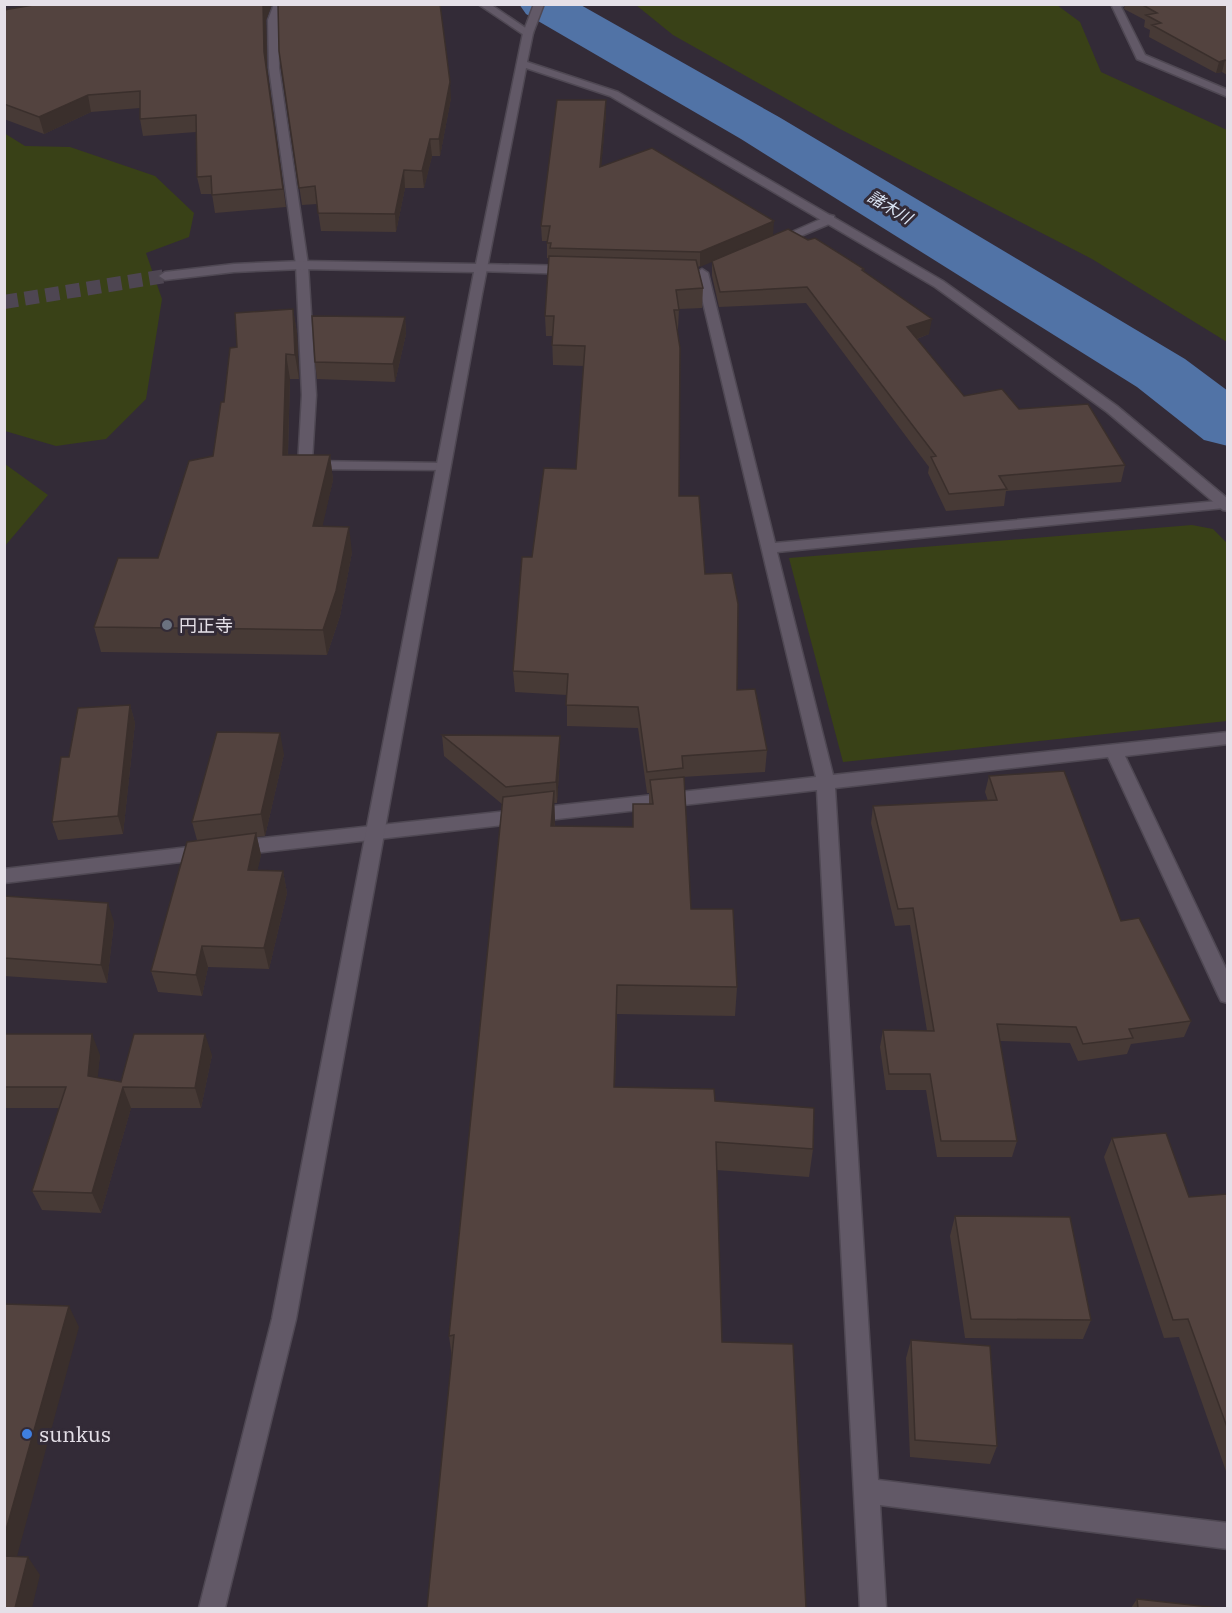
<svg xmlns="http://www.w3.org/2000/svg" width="1232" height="1613" viewBox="0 0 1232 1613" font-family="'IBM Plex Serif','Noto Sans JP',serif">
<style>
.green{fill:#394117}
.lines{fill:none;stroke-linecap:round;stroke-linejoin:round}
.river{fill:#5173a6;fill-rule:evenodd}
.secondary-tunnel{stroke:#4e4652;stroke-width:14;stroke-dasharray:14 7;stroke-linecap:butt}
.street-casing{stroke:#4f4853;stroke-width:3}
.secondary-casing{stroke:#4f4853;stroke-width:3}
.street{fill:#625967;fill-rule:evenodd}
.secondary{fill:#625967;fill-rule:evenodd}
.wall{fill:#473a36}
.shaded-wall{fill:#3a2f2c}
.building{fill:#53433f;stroke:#3a2f2c;stroke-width:1.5}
.worship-dot{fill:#6b7280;stroke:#332b37;stroke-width:2}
.shop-dot{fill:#3f7fe0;stroke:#332b37;stroke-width:2}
.labels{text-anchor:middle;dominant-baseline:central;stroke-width:6;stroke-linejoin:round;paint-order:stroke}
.far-water-label{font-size:16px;font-style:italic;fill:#dbe5f5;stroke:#332b37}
.poi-label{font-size:18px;fill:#e5e0e8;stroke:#332b37;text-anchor:start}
.near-poi-label{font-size:21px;fill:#e5e0e8;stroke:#332b37;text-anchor:start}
</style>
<rect width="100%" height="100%" fill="#332b37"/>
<path class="green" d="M636,5h421l23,17 21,50 126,58v212l-135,-83 -252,-130 -167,-94z
M4,133l21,13 45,1 85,29 39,37 -5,24 -43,16 16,46 -16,100 -40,40 -50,7 -51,-15z
M5,464l43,31 -43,51z
M1192,525l21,4 14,14v178l-384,41 -54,-204z"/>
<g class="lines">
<path class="river" d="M519,4h60l200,113 406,242 43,32v55l-24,-6 -67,-53 -396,-248 -215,-125z"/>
<path class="secondary-tunnel" d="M4,302l161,-26"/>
<defs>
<path id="street" d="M274,4h10l-6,16 1,48 29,197 8,130 -4,66 131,2 5,1 2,3 -2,3 -143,-1 -7,-4 4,-70 -6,-130 -27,-197 -1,-48z
M478,4h12l43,29 -9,2z
M1111,4h14l-4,3 24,48 83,35v7l-91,-38z
M830,215l4,1v6l-57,24 -4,1 -6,-4z
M481,264l91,2 6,4 -6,4 -95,-3 -2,-3 2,-3z
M702,269l6,4 67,270 453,-43v8h-4l-447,44 56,223 395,-43v12l-103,12 103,217v30l-7,-2 -3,-6 -110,-238 -273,31 43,692 350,43v26l-348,-44 6,103h-26l-43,-818 -581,65 -7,-2 -2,-5 2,-5 7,-2 580,-64 -120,-504z
M206,845l7,2 2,5 -2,5 -7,2 -202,24v-14z"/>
<path id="secondary" d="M534,4h10l-11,29 -6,29 91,30 325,189 174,125 111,93v12l-5,-1 -116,-98 -172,-125 -325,-191 -84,-28 -44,226 -186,1025 -71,289h-26l73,-289 202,-1047 -172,-3 -68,3 -69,8 -6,-4 6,-4 69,-8 68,-3 174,3 47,-231z"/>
</defs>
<use href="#street" class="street-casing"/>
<use href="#secondary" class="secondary-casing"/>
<use href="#street" class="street"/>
<use href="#secondary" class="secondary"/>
</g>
<path class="wall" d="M39,4h233l-6,16 1,48 19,139 -71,6 -3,-19h-11l-4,-17 -1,-45 -53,4 -3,-17v-11l-49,4 -47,22 -40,-15v-109z
M1125,4h102v71l-5,-3 -6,1 -67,-36 1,-7 -6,-3 1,-7 -21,-11z
M279,51l172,47 -11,58h-8l-8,32h-19l-9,44 -75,-1 -4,-27 -15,1z
M606,100v14l-5,52 172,69 35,5 56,29v3l65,62 -12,5 47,57 55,13 106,56 -4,17 -115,9 -2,15 -58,5 -18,-38 1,-6 -123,-164 -87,4 -7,-31v-15l-14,6 5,21 -1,20 -23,1 -1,20h-1l2,167 26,78 32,116 30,60 -2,22 -83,5 9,132 46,78 -2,29 -118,-2 -2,73 100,14 98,48 -4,28 -93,-7 -264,188 -3,-22 53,-532 -58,-48 -2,-21 118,1v21l-3,46h-3l1,23 78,1v-23h16v-11h-2l-9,-65 -71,-2v-31l-52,-3 -2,-21 19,-114 44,-88 8,-103 -31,-1 -1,-29h-6l-1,-20 4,-58h-2v-17h-5l-1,-15z
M293,309l4,24 2,46h-9l-2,76h42l3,25 -11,46 30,26 -12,64 -13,39 -226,-3 -7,-25 64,-69 55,-102 11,-54 13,-55z
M405,317l1,17 -11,48 -78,-3 -2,-17z
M130,705l5,18 -12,111 -65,6 -6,-18 17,-65z
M284,754l-19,82 -8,1 4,18 -4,16h26l4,22 -18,76 -61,-2 -6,29 -44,-4 -7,-21 46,-131 -5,-18z
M989,776l132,145 70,100 -7,16 -53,7 -4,10 -49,7 -8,-18 -70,-2 17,100 -5,16h-75l-11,-67h-40l-6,-43 3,-17 44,1 -17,-106 -15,1 -24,-103 2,-17 115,-5 -3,-9z
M4,896l110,26 -7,61 -103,-7z
M4,1034l96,21 -3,23 24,4 91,-27 -11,53h-70l-30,105 -59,-3 -10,-19 27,-83h-55z
M1112,1138l77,59 38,-3v280l-48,-137 -15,1 -60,-181z
M955,1216l136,104 -8,19 -118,-1 -15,-102z
M911,1340l86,106 -7,18 -80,-7 -4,-99z
M1137,1599l82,9h-88z"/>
<path class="shaded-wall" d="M263,4h9l-6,16 1,48 19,139 -22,-155z
M1225,60l-3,12 -6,1 3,-11z
M450,82l1,16 -11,58 -1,-17z
M88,95l3,17 -47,22 -5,-17z
M606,100v14l-6,67v-14z
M430,139l2,17 -8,32 -2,-17z
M404,170l1,18 -9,44 -1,-18z
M774,221l-1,15 -73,31v-15z
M293,309l4,24 2,46 -4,-24z
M405,317l1,17 -11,48 -2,-18z
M932,319l-3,15 -24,9 2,-16z
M286,354l4,25 -3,101 -4,-25z
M330,455l3,25 -16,71 -4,-25z
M349,527l3,25 -12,64 -13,39 -4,-25z
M130,705l5,18 -12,111 -5,-18z
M280,733l4,21 -19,82 -4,-22z
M560,736v21l-3,46 -1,-21z
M554,791l1,30 -3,34 -1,-29z
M256,833l5,22 -8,36 -5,-21z
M283,871l4,22 -18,76 -5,-21z
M108,903l6,19 -7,61 -6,-18z
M202,946l6,21 -6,29 -6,-21z
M617,985v29l-3,101v-28z
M92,1034l8,21 -4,41 -8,-20z
M205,1034l7,21 -11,53 -6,-20z
M123,1087l8,21 -30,105 -9,-20z
M69,1306l10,21 -67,248 -8,-11v-27z
M28,1557l12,18 -8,33h-17z"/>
<path class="building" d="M39,4h224l1,48 19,137 -71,6 -1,-19 -14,1 -1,-62 -56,4v-28l-52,4 -49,22 -35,-13v-94z
M278,4h162l10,78 -11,57h-9l-8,32 -18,-1 -9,44 -77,-1 -3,-27 -16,2 -20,-137z
M1141,4h86v57l-2,-1 -6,2 -67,-37 9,-2 -15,-8 11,-2z
M557,100h49l-6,67 52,-19 122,73 -74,31 -150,-4 1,-5h-4l3,-17h-9z
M788,229l20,11 7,-2 49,31 -2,1 70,49 -25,8 57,69 38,-7 17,20 69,-5 37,61 -126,11 8,13 -58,5 -18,-37 5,-1 -129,-169 -87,5 -8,-31z
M549,256l147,4 7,28 -27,2 3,20h-5l6,38 -1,148h20l6,78 27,-1 6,31 -1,86 18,-1 12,61 -85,6 1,12 -36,4 -9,-65 -72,-2 2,-31 -55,-3 9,-114h10l12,-89 32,1 9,-123 -33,-1 2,-29h-9z
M293,309l2,46 -9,-1 -3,101h47l-17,71 36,1 -13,64 -13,39 -229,-3 24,-69h40l31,-97 24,-5 8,-54h3l6,-54 7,-1 -2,-34z
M312,316l93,1 -12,47 -78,-2z
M130,705l-12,111 -66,6 9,-65h8l9,-49z
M217,732l63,1 -19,81 -69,8z
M442,735l118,1 -4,46 -50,5z
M1064,771l57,150 18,-3 52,103 -62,8 4,9 -50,6 -7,-17 -79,-3 20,117h-76l-11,-67h-41l-6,-44 51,1 -21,-123 -15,1 -25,-103 124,-6 -8,-24z
M684,777l7,132h42l4,78 -120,-2 -3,102 100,2 1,12 99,7 -1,41 -97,-7 6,200 71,2 13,264h-379l27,-273 -5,1 54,-539 51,-6 -3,35 82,1v-23h20l-3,-24z
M256,833l-8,37 35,1 -19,77 -62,-2 -6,29 -45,-4 36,-129z
M4,896l104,7 -7,62 -97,-7z
M4,1034h88l-4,42 33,6 13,-48h71l-10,54 -72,-1 -31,106 -60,-2 34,-104h-62z
M1166,1133l23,64 38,-3v233l-39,-108 -15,1 -61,-182z
M955,1216l115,1 21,103 -120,-1z
M4,1304l65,2 -65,231z
M911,1340l79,6 7,100 -82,-6z
M4,1556l24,1 -13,51h-11z
M1137,1599l82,9h-81z"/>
<circle class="worship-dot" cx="167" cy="625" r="6"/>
<circle class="shop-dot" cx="27" cy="1434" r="6"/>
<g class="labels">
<g class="far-water-label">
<text transform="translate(890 207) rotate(31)">諸木川</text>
</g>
<g class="poi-label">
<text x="179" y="625">円正寺</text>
</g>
<g class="near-poi-label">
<text x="39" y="1434">sunkus</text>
</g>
</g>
<rect width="1232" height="1613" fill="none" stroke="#e5e0e8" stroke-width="12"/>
</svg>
